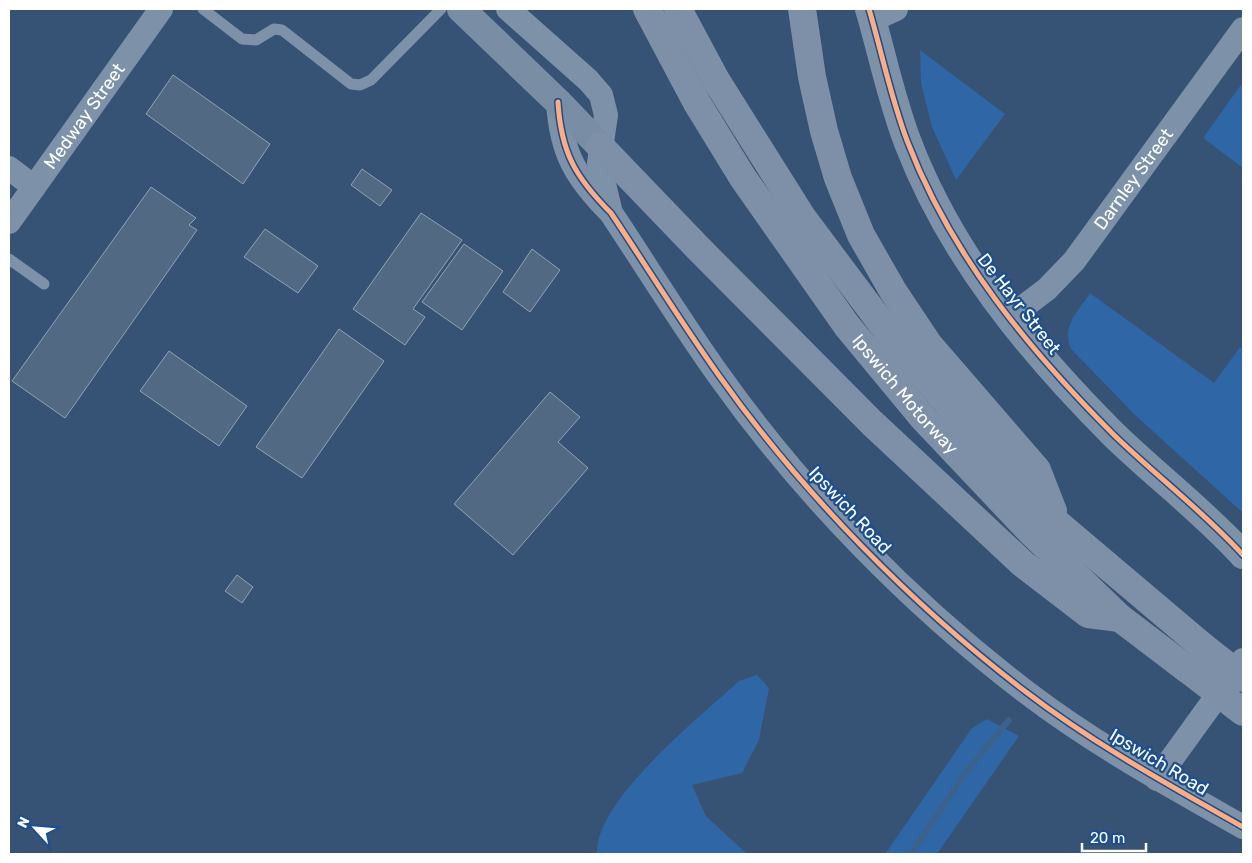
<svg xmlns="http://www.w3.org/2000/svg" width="1252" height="863" viewBox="0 0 1252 863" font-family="Rubik,sans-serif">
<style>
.green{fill:#2f66a5}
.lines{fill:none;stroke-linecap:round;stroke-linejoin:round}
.stream{stroke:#3b618d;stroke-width:6}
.building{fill:#526984;stroke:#92a2b6}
.service{stroke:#7d92a8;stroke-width:11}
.minor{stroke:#7d92a8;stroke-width:24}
.tertiary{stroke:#7d92a8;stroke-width:28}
.secondary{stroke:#798da4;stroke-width:28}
.trunk{stroke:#7e90a7;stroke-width:28}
.trunk-bridge{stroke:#7e90a7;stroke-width:28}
.cycleway-casing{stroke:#1b4f8f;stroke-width:8}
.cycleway{stroke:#ffac80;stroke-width:5}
.labels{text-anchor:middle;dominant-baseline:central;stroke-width:4.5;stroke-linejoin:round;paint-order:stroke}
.street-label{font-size:18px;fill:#fff;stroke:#1b4f8f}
</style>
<rect width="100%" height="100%" fill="#365274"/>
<path class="green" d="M920,50l85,64 -49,66 -24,-53 -11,-44z
M1243,82v86l-40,-30z
M1090,293l124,90 26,-36 3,2v164l-108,-98 -64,-66c-10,-22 7,-38 19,-56z
M757,675l12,13 -10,52 -17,33 -50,12 14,31 41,38h-150c-3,-53 104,-138 142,-173z
M987,719l32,17 -82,118h-52l87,-126z"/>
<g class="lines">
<path class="stream" d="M911,854l55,-82 43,-52"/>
</g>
<path class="building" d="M173,75l97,69 -27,40 -97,-70z
M362,169l30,21 -12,16 -29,-21z
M151,187l45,31 -7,7 8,5 -132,188 -53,-37z
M421,213l41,27 -49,69 12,8 -20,28 -52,-36z
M265,229l53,37 -20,27 -54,-36z
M464,244l39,27 -41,59 -40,-28z
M532,249l28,21 -30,42 -27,-20z
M339,329l45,32 -82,117 -46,-31z
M169,351l78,55 -28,40 -79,-55z
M550,392l30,25 -22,25 30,26 -75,87 -59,-51z
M237,575l16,12 -11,16 -17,-12z"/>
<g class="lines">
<path class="service" d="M203,9l39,30 14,1 18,-11 8,1 69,54 9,1 11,-5 70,-71
M9,259l35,25"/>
<g class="minor">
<path d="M508,9l80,71 13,15 5,20 -7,48 11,46"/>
<path d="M872,20l24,-11"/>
<path d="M558,102c3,50 17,75 53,111 36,54 71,111 109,164 84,118 192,228 306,315 68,52 143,93 217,135"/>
<path d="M9,168l25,19"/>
<path id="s1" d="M9,222l152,-213"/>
<path id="s2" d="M1009,318l38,-29 27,-28 169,-232"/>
<path d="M1157,779l86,-119"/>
</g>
<path class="tertiary" d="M869,9c13,44 22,90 39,134 43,112 121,207 205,291 42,41 90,77 130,121"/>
<path class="secondary" d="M461,9l97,93 42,44"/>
<g class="trunk">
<path id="s3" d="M647,9l50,94 46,75 104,148 77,93 106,112 90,87 67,51"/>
<path d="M678,9l38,71 86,137 92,123 75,89 89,95 143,121"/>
<path d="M802,9l10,68 12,54 14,47 23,57 32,56 36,54 108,125 16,41"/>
<path d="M600,146l98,102 174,175 151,141 65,50 32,4"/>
</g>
<path class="trunk-bridge" d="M1201,645l42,33
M1187,669l56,43"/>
<defs>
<path id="cycleway" d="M869,9c13,44 22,90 39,134 43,112 121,207 205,291 42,41 90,77 130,121
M558,102c3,50 17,75 53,111 36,54 71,111 109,164 84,118 192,228 306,315 68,52 143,93 217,135"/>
</defs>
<use href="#cycleway" class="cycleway-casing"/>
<use href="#cycleway" class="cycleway"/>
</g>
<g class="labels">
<g class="street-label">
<text stroke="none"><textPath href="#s1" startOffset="130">Medway Street</textPath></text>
<text stroke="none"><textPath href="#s2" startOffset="188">Darnley Street</textPath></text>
<text transform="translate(1019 304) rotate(52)">De Hayr Street</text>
<text stroke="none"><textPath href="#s3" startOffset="465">Ipswich Motorway</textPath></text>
<text transform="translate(850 510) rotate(47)">Ipswich Road</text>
<text transform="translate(1159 762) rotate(31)">Ipswich Road</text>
</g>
</g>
<rect width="1252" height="863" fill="none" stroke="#ffffff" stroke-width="20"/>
<g transform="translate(35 828) rotate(296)" stroke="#1b4f8f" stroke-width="4" paint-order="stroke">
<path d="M0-4L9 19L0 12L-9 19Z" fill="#ffffff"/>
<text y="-8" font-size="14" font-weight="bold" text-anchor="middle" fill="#ffffff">N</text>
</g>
<path d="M1082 843v8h64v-8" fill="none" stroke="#ffffff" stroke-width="2.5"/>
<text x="1090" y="843" font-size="15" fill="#ffffff" stroke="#1b4f8f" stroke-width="4" paint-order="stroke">20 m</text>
</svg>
